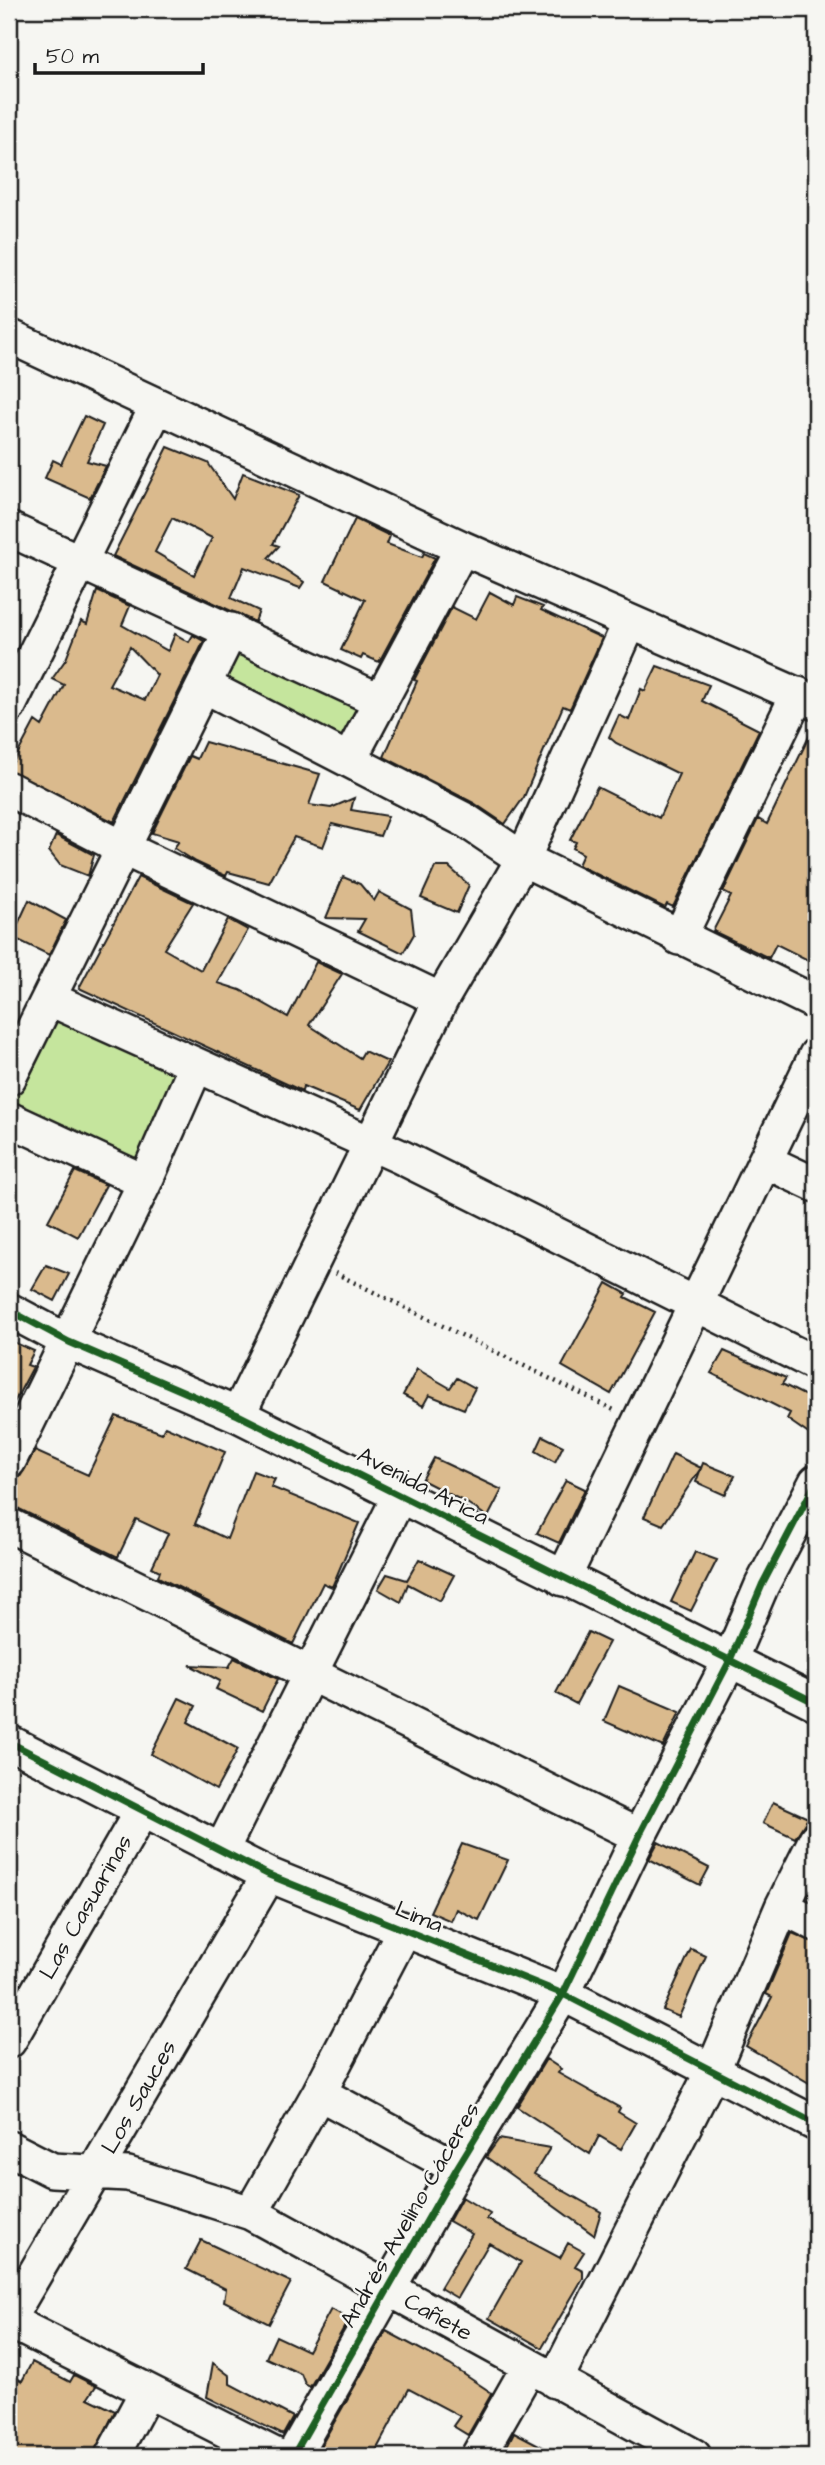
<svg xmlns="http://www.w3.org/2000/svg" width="825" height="2465" viewBox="0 0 825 2465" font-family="'Architects Daughter',sans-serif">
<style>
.green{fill:#c5e59d;stroke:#70805c;stroke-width:2}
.building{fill:#daba8d;stroke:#1c1c1c;stroke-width:2;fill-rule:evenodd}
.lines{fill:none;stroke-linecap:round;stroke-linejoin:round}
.minor-casing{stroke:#1c1c1c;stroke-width:38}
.path{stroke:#1c1c1c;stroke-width:4.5;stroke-dasharray:2 5;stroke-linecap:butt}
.minor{stroke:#f6f6f2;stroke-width:33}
.cycleway-casing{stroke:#f6f6f2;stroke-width:11}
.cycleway{stroke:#1b5e20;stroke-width:7}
.labels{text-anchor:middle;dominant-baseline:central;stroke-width:5;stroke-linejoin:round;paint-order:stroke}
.street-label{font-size:23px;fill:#1c1c1c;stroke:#f6f6f2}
</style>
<rect width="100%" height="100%" fill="#f6f6f2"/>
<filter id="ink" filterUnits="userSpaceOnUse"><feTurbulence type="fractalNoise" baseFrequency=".0143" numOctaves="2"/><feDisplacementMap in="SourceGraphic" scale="14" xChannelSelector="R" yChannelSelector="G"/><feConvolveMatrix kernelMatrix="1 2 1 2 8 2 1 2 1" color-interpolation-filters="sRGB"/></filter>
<g filter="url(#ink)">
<path class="green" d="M241,648l119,57 -29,54 -116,-57z
M56,1012l130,66 -48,92 -129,-62v-6z"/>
<path class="building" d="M84,416l19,9 -16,36 19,5 -16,32 -45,-20 8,-18 8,4z
M168,447l40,16 25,36 10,-26 56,22 -26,49 6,2 -11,12 36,24 -4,6 -56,-21 -13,31 28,13 -4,11 -142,-66zM172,518l40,20 -18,37 -39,-23z
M355,519l35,17 -3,8 35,13 2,-4 11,5 -56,104 -16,-7 -2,4 -20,-9 24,-50 -40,-19z
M97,591l33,15 -8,19 46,26 7,-17 14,8 4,-7 11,6 -90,181 -105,-52 26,-49 7,5 22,-41 -12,-6 14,-20 15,-38 6,3zM130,647l27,28 -12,25 -36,-15z
M490,592l24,13 3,-8 26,10 -2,3 61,28 -32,71 -7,-3 -39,91 -19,27 -31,-21 -90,-46 33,-76 -3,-1 38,-73 24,12z
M657,666l52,19 -7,16 57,29 -86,177 -6,-3 -2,4 -87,-43 5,-11 -10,-6 3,-6 -6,-2 27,-53 62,31 20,-44 -63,-31 -7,-6 10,-22 10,5 12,-31 4,2z
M816,722v242l-40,-20 -7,14 -56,-27 18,-35 -8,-4 35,-73 9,5z
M205,742l115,32 -11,31 22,3 23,-10 -3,12 37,6 -8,20 -48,-12 -9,23 -29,-10 -25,46 -41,-11 -2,4 -30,-14 -22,-14 5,-7 -27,-8 38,-77 7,3z
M56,835l38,20 -6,21 -28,-11 -11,-14z
M435,867h14l20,18 -12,28 -36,-15z
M138,877l55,26 -29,46 37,21 27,-51 20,11 -30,53 22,7 48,27 28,-55 26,12 -33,51 51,33 4,-7 24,11 -28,48 -57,-24 -1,5 -223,-103z
M343,877l17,7 14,17 5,-9 32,17 3,25 -11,19 -45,-22 7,-12 -39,-1z
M29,900l37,20 -17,35 -37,-18z
M75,1171l31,14 -28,52 -30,-16z
M46,1265l23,9 -14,27 -23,-12z
M607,1283l20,11 -2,3 30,15 -44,82 -49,-28z
M13,1342l21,9 -7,14 6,2 -24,45v-60z
M724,1351l62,27 -4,6 34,17v38l-29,-20 3,-6 -79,-40z
M417,1369l33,19 7,-10 18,10 -11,21 -35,-14 -6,11 -20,-11z
M116,1416l46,17 3,-7 60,26 -30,72 32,15 26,-68 22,8 -4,8 88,36 -27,64 -9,-4 -30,61 -135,-67 2,-6 -8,-4 16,-33 -32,-15 -18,38 -103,-50 2,-4 -8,-4v-19l11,-3 15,-26 53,24z
M543,1436l20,10 -8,16 -19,-11z
M673,1454l28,14 -38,57 -19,-8z
M434,1458l68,32 -14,27 -21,-14 -45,-23z
M703,1463l32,13 -10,19 -29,-13z
M566,1480l19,9 -26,54 -22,-10z
M695,1552l22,8 -26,51 -20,-9z
M419,1559l35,16 -14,26 -32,-17 -7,18 -23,-13 9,-15 20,6z
M588,1632l21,10 -33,62 -20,-11z
M234,1658l44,21 -16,32 -46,-22 4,-8 -30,-16 39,2z
M619,1686l61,26 -17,35 -59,-26z
M179,1698l17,8 -8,16 50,27 -22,41 -65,-36z
M773,1802l35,16 -13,20 -32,-15z
M658,1842l51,26 -9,17 -51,-26z
M462,1844l46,16 -29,60 -23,-11 -5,12 -21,-9z
M792,1933l24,10v144l-70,-41 26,-49 -6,-3z
M691,1949l15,7 -27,61 -16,-7z
M546,2059l15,10 -3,4 62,35 -2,4 18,11 -15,26 -22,-13 -9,18 -73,-47z
M499,2139l51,9 -16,26 67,38 -7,23 -108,-78z
M462,2197l28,17 -3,5 73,39 8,-15 16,9 -9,14 8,4v8l-41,70 -53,-30 32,-56 -32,-19 -32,55 -17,-10 32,-54 -23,-13z
M201,2240l90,42 -22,42 -45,-23 2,-12 -40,-20z
M331,2309l18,10 -39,68 -5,-3 -4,-10 -35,-16 10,-22 32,15z
M386,2331l64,34 42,28 -24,42 -15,-9 7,-10 -51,-27 -36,67h-58z
M32,2362l38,20 4,-7 22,11 -8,12 27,13 -22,45h-84v-69l6,-10 7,4z
M213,2363l17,13v8l63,33 -10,18 -76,-38z
M514,2432l46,24h-58z"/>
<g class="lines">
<defs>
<path id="minor" d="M9,336l453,212 354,155
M9,529l372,172
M205,686l260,134 58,39 293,144
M9,706l148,-300
M349,760l113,-212
M9,789l114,59 318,152
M679,938l119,-244
M50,999l351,158 415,207
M9,1078l222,-448
M9,1119l136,63
M767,1162l49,23
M9,1310l60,32 169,73 578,288
M238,1415l203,-415 82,-141 107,-237
M9,1461l136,-279 51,-116
M9,1525l630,311
M563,1579l253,-524
M9,1742l260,133 294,119 253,130
M221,1851l179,-356
M782,1907l34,17
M9,2041l133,-231
M319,2093l138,75
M9,2148l43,22 76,4 123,39 443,243
M251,2213l68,-120 84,-161
M9,2318l260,-443
M9,2321l268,135
M555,2381l157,-309 70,-165 34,-68
M112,2456l35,-65
M293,2456l164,-288 106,-174 76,-158 91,-176 32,-75 54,-103
M478,2456l50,-88"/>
</defs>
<use href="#minor" class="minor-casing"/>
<path class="path" d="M335,1273l281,138"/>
<use href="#minor" class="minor"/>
<defs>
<path id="cycleway" d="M9,1310l60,32 169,73 578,288
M9,1742l260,133 294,119 253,130
M293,2456l164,-288 106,-174 76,-158 91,-176 32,-75 54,-103"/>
</defs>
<use href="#cycleway" class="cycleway-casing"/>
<use href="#cycleway" class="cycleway"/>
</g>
</g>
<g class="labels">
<g class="street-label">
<text transform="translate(423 1486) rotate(27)">Avenida Arica</text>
<text transform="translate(86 1907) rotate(-60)">Las Casuarinas</text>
<text transform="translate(419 1917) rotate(22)">Lima</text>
<text transform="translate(139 2097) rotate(-60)">Los Sauces</text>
<text transform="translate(410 2215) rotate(-60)">Andrés Avelino Cáceres</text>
<text transform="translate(438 2317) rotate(29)">Cañete</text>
</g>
</g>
<rect width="825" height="2465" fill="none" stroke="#f6f6f2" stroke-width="35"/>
<rect x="18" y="18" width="790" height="2430" fill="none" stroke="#1c1c1c" stroke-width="2.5" filter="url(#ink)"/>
<path d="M35 63v10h168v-10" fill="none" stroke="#1c1c1c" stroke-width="3.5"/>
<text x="46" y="63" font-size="21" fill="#1c1c1c" stroke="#f6f6f2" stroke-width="5" paint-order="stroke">50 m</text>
</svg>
